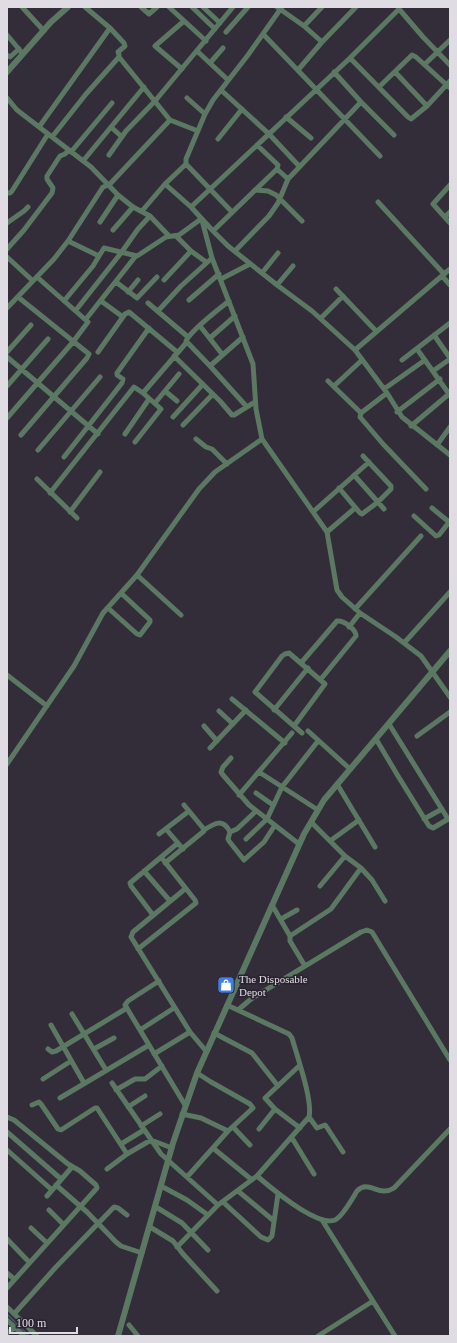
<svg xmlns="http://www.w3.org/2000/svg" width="457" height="1343" viewBox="0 0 457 1343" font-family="Georgia,serif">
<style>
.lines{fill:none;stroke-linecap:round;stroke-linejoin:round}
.stream{stroke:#485972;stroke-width:1.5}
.minor{stroke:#5b7862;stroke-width:5}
.tertiary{stroke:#5b7862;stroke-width:6}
.labels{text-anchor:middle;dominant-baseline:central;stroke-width:3;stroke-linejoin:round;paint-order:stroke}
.poi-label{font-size:11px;fill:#e0dce4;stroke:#29232f;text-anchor:start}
</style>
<rect width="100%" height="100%" fill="#332c39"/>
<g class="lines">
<path class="stream" d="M7,1314l22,22"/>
<path class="minor" d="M22,7l22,24
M85,7l25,21 14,15 1,3 -7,6 1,3v2
M141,7l8,7 8,-7
M169,7l37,34
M192,7l23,22
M203,7l17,16
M277,7l27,19 18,16 34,-35
M304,26l18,-19
M226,32l22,-25
M263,34l117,122
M7,35l16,19
M197,51l31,29
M7,55l3,2 9,-8
M350,58l58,59 3,2 16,-13 23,-25
M210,63l13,-15
M425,64l25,-24
M182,69l-27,-23 29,-25
M298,70l24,-28
M334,72l27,30 33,33
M395,72l32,34
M379,87l33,-32 4,2 34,31
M221,90l48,44 30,32
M7,98l10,12 74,57 27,28 15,12 17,9 19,20
M187,98l18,16
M286,117l25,21
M39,127l71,-99
M111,127l11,10
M52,137l34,-43 33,-37 51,63
M218,139l24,-30
M71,152l41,-49
M109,155l17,-24 29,-30 78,-94
M83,161l61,-74
M277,169l11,10
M165,184l26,23 22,24 15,15 49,39 35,26 43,39 32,43 15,24 48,38
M450,185l-17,19 17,19
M255,190l13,1 8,4 26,26
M7,193h3l2,-2 36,-57
M378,202l66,72
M191,207l159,-149 49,-49 24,28 27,28
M142,211l23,-27 21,-20
M232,212l-46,-48v-5l19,-45 8,-14 35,-45 34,-48
M445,217l5,-5
M202,220l10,38 41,106 3,45 6,30 65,93 10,58 5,7 18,16 36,24 25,19 29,41
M100,222l18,-27
M7,223l17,-12 4,-4
M113,230l20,-23
M213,231l64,-62 1,-4 -21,-20
M176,236l15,15 15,11
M68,241l33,-51 2,-3 6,-2 61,-65 28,11
M7,249l17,-19 28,-37 1,-5 -6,-9v-3l13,-20 5,-2 4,-4
M235,251l34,-35 9,-13 10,-24 73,-77
M7,257l26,24
M262,273l16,-20
M442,276l8,9
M221,279l29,-15
M164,280l27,-29
M116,282l21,16 20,-21
M277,285l16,-19
M336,289l40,42
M128,292l10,-12
M18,297l71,57 -2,4 -66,77
M189,300l30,-26
M64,301l29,-35 6,-10
M101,301l22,16
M229,301c-11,9 -38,29 -43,40l24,25 37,41
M148,303l40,34
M7,308l47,-49 14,-18 31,15 5,-8 33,8 29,-19 13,-2 22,-16
M76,310l45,-57 17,-24 12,-13
M158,311l23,-25 31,-28
M321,318l22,-22
M86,319l49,-62
M200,326l22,28
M434,335l16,23
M210,338l25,-22
M355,350l95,-81
M7,352l24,-27
M98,352l27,-38 4,-2 48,40
M174,356l46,45 12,14h2l21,-13
M7,357l91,77
M402,360l48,-37
M210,366l33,-29
M433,371l17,-12
M328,381l33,32
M7,386l41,-47
M334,386l28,-26
M384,389l41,-29
M165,391l12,10
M143,393l43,-50
M387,393l-26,20 -1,4 23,27 43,45
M155,403l24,-29
M397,412l43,-33
M173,417l30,-33
M7,418l66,-76 15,-20 -51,-45
M183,425l30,-31
M411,426l38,-32 -32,-45
M125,434l24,-35
M196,439l10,8 6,2 15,15
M437,445l13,-18
M38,450l62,-73
M64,457l58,-74 1,-4 -6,-4v-2l32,-45
M354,475l30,34
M37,479l40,39
M339,488l21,25 2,1 16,-12 13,-13v-3l-28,-30
M50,493l84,-106 9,6 18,16 -26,33
M432,508l17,14
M314,511l55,-49
M70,512l30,-40
M414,516l22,20 3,-1 11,-14
M327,532l28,-24
M137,575l44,40
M108,608l29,26 3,1 10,-13v-2l-29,-27
M355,609l66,-73
M349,627l11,-14
M404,643l46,-51
M301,663l36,-42c6,-1 19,8 19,15l-35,43
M7,675l40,31
M232,699l53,44
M274,710l34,-42
M219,711l14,13
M389,724l59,95
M204,726l13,15
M294,726l31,-42 -36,-31 -4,1 -3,2 -27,36 47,41
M308,731l42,38
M417,736l33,-24
M376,739l22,37 31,50 4,2 17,-10
M210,748l36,-38
M231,758l-8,9 -2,5 2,3 26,30 50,39
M7,764l67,-98 29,-53 34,-38 62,-86 16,-17 47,-33
M259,772l59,38
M337,784l38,63
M256,793l17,12
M239,795l53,-62
M424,819l18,-10
M311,822l34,34 16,12 11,12 13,21
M166,829l17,20
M204,830c11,-7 19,-12 26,2l-2,7 1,2 15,19 20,-18 11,-17
M230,832l7,-3 19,-18
M159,834l30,-23
M246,839l21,-20 15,-32 36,-46
M330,841l29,-21
M165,863l39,-32 -1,-3 -19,-23
M144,871l26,30
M320,886l25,-30
M185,889l-52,43 -2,5 59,95 16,19
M272,905l18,31 41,-27 30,-41
M153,915l-22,-29 -1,-3 48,-40
M281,919l16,-9
M290,936v5l15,25
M138,949l58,-46 -1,-3 -34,-43
M159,981l-31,20 -3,4 60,100
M238,1010l13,-11 110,-67 6,-2 5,2 78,128
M72,1014l34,56
M51,1025l33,58
M140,1030l34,-22
M214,1033l38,20 26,33
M48,1049l4,3 4,-1 71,-43
M94,1049l20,-11
M154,1054l36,-22
M299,1066l-34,32 10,11 25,19
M43,1079l28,-18
M112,1083l49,71 57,51
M116,1090l19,-11h10l17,-13
M60,1098l89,-53
M32,1105l7,-3 2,2 17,25 3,1 34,-22h2l30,46 24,-14 21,8
M128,1107l17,-11
M182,1114l19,4 27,13
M7,1117l7,3 54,44 12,7 16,14 1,3 -90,100
M309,1117l8,11 8,-3 1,1 17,26
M141,1126l19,-12
M233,1127l17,18
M259,1129l16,-20
M7,1132l54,47
M292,1138l22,36
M121,1144l23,-14
M213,1148l39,32
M7,1150l45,40
M107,1169l20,-15
M257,1176c14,12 60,51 78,44 8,-4 17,-21 22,-29 12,-12 22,7 37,-3l56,-59
M187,1177l41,-46 25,-23 -3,-4 -39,-22 -14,-9
M56,1185l31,27 29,30 5,4 21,7
M161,1186l26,14 21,15
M238,1191l36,30
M47,1196l25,-29
M223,1202l38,35 7,3 4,-4 6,-42
M156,1207l26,16 26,27
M49,1210l14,14
M322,1220l73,116
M150,1227l23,14 10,13 34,37
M31,1228l16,15
M7,1239l22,23
M177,1247l41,-42 39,-29 52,-59c4,-16 -12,-61 -17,-79l-3,-4 -62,-29
M7,1273l7,6
M7,1307l30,29
M14,1314l42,-47 58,-60 4,1 9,7
M7,1320l17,16
M129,1325l9,11
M7,1333l8,-5
M318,1336l55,-35"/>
<path class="tertiary" d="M7,72l44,-50 17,-15
M118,1336l55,-193 24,-70 107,-239 20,-34 126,-149"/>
</g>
<defs>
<symbol id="shop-square" viewBox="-11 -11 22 22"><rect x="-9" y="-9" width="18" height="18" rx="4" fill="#3f7fe0" stroke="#29232f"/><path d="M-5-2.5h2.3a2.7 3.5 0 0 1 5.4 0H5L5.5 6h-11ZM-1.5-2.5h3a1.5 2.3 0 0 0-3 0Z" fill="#fff"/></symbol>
</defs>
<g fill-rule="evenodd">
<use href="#shop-square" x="216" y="975" width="20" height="20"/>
</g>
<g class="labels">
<g class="poi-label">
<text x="239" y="979">The Disposable<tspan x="239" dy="13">Depot</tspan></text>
</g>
</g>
<rect width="457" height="1343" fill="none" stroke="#e0dce4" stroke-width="16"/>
<path d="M10 1327v6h67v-6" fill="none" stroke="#e0dce4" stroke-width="2"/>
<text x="16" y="1327" font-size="12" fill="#e0dce4" stroke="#29232f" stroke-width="3" paint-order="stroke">100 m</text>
</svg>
